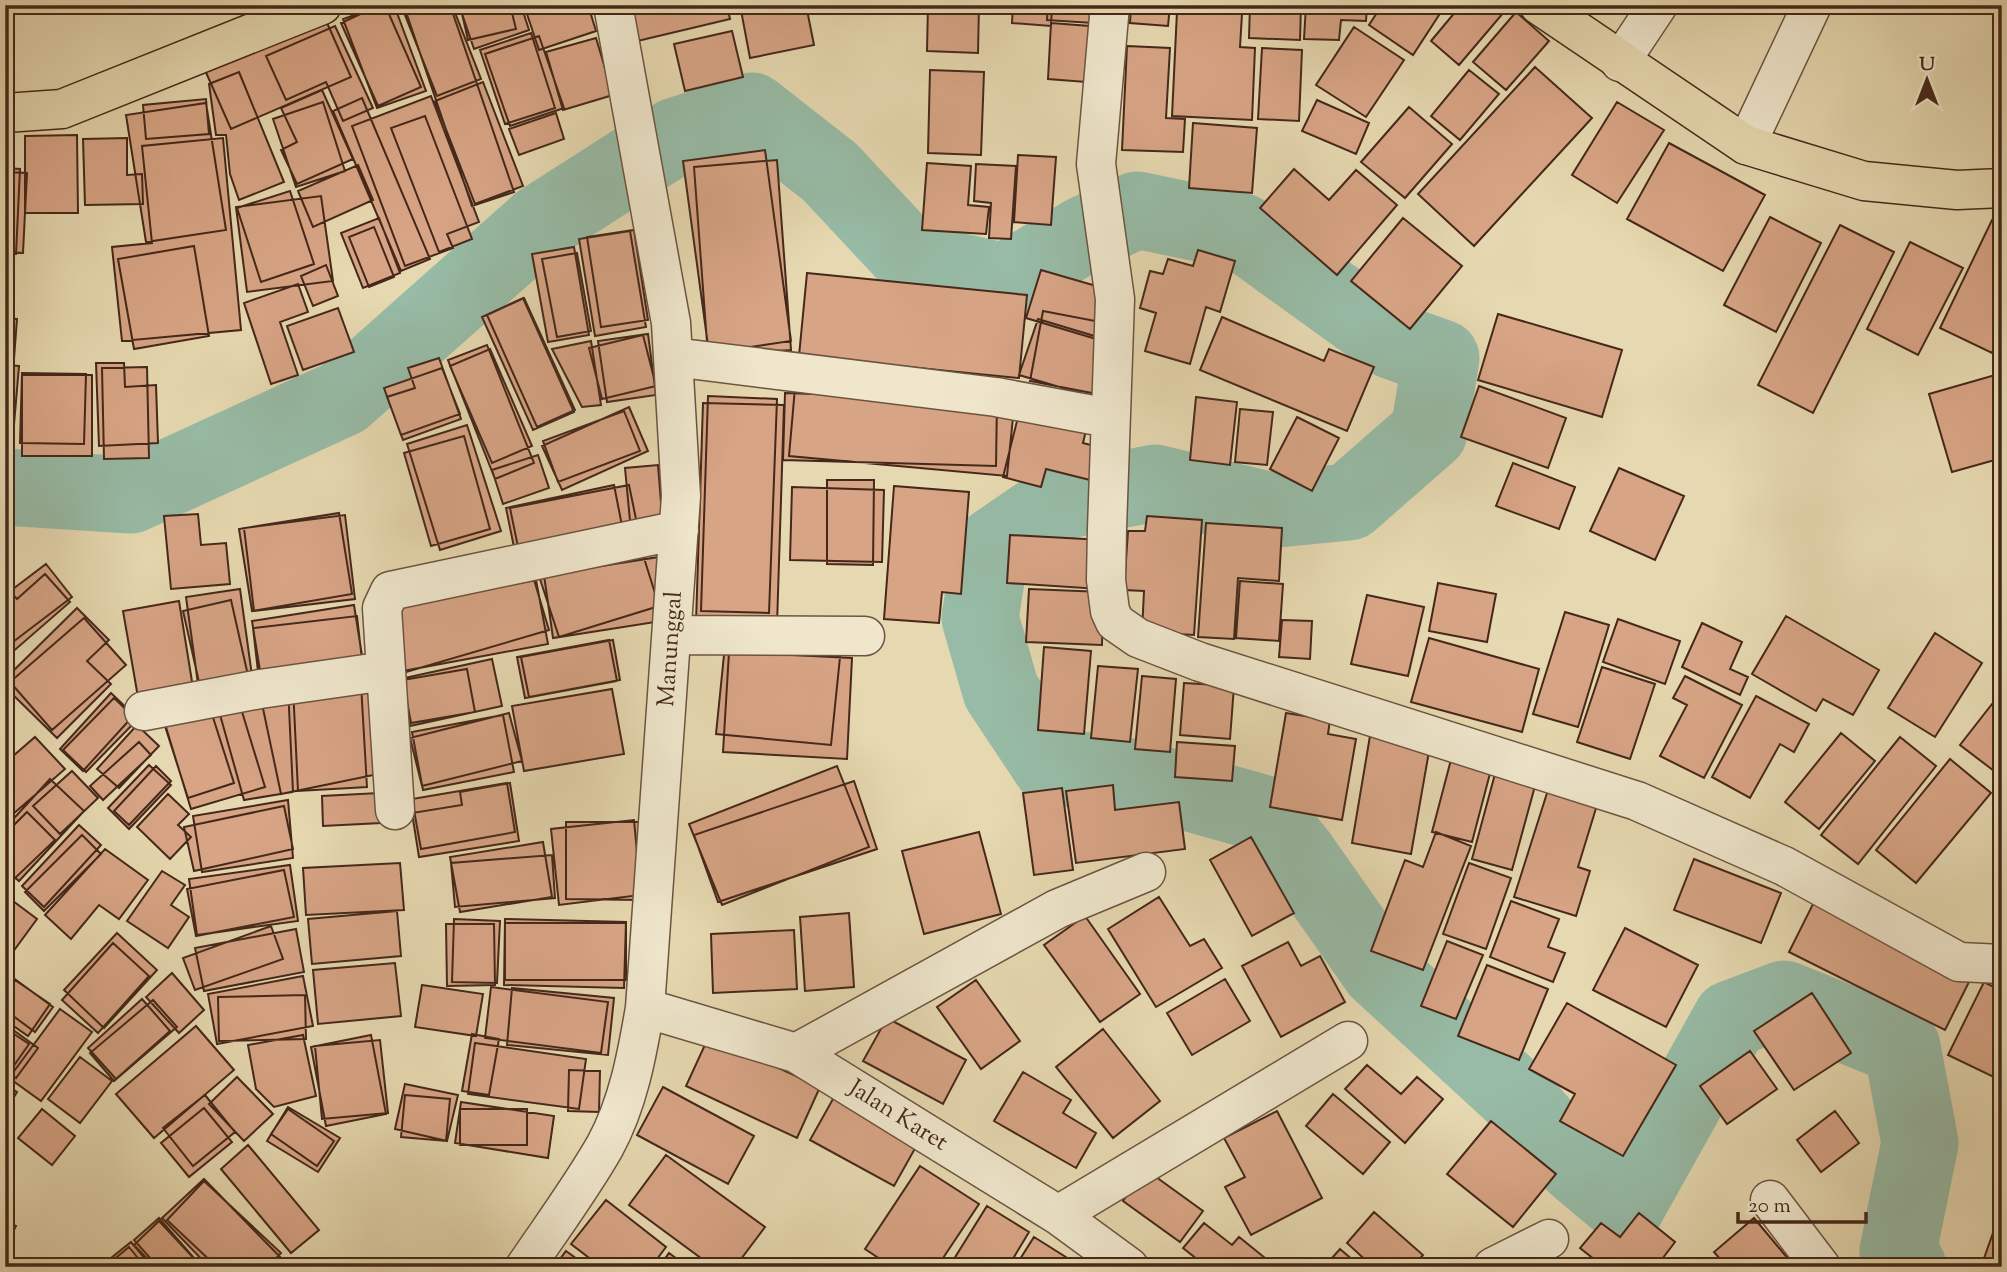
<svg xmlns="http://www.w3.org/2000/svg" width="2007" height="1272" viewBox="0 0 2007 1272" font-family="'Sorts Mill Goudy',serif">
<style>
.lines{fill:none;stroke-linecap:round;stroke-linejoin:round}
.river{stroke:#97bba6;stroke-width:77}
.building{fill:#d7a485;stroke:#45281a;stroke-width:2}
.minor-casing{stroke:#6d5440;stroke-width:41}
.highway-casing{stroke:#45281a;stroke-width:41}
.minor{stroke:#efe6cc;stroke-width:38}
.highway{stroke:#e6d8b0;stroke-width:38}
.labels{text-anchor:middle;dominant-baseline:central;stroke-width:6;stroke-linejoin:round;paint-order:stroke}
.street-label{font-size:24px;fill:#45281a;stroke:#efe6cc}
</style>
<rect width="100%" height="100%" fill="#e6d8b0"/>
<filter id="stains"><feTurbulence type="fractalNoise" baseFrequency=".00286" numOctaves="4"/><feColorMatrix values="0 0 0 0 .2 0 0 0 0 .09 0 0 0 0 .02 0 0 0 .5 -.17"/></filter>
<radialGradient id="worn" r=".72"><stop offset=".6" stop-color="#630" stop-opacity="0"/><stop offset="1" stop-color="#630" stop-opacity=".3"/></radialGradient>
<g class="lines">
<path class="river" d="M5,487l126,8 212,-97 197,-175 136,-87 76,-25 78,61 83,89 92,21 78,-47 54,-25 105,22 151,109 48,17 -12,74 -80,70 -82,8 -112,-27 -97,19 -67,46 -11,70 21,73 50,75 86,12 128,36 34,42 80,114 138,127 59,68 50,42 105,-188 53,-20 118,48 18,96 -22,108 10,16"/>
</g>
<path class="building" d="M380,5h5l36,82 -43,19 -37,-83z
M382,5h12l32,86 -49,17 -34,-89z
M401,5h51l29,74 -44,17z
M450,5l64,187 -42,14 -68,-200z
M459,5h62l8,25 -55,19z
M460,5h50l6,24 -48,11z
M524,5h64l8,26 -57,19z
M620,5h107l3,14 -101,24z
M740,5h66l8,40 -64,13z
M928,5h51l-1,48 -51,-2z
M1013,5h39l-1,21 -39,-3z
M1048,5h46l-1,18 -46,-3z
M1131,5h39l-2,21 -38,-3z
M1250,5h51l-1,35 -51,-2z
M1306,5h61l-1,16 -25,-1 -2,20 -35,-1z
M1382,5h49l10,7 -28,43 -44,-30z
M1461,5h49l-51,60 -28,-24z
M1177,11l65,3 -2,33 15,1 -3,72 -80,-4z
M1516,12l33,29 -43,49 -33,-28z
M324,16l27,61 -120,52 -27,-61z
M1051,23l39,3 -4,56 -38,-3z
M335,26l38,82 -30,13 -17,-39 -40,18 -20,-44z
M1354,27l50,33 -38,57 -50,-32z
M732,31l11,46 -58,14 -11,-47z
M531,33l24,75 -50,16 -25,-74z
M539,36l25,72 -54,18 -25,-72z
M596,38l17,57 -50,15 -17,-58z
M1127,46l43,2 -4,70 19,1 -2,33 -61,-2z
M1262,48l40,2 -3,71 -41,-2z
M1535,67l57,51 -118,128 -56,-52z
M930,70l54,2 -3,83 -53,-2z
M1469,70l30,24 -39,46 -29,-24z
M239,72l45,110 -45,18 -9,-26 -4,-39h-10l-7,-51z
M483,82l40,104 -48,18 -40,-103z
M322,90l31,69 -56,25 -16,-34 16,-8 -16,-34z
M431,96l48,126 -32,12 6,14 -48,18 -53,-140z
M362,98l68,161 -29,12 -68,-160z
M206,99l3,35 -63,5 -3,-34z
M1317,100l52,23 -13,31 -54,-23z
M323,102l22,69 -49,16 -23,-68z
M1617,102l47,28 -47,73 -45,-28z
M206,103l20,127 -80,12 -20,-127z
M1409,107l43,37 -47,54 -44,-36z
M556,113l8,26 -45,16 -10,-26z
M425,116l47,123 -33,13 -48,-124z
M1193,123l64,5 -5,65 -63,-5z
M77,135l1,78h-53v-77z
M127,138v37l15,-1 1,30 -58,1 -2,-66z
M223,138l18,192 -119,11 -10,-94 40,-4 -10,-97z
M1669,143l96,52 -42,76 -96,-52z
M765,150l26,191 -82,12 -26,-192z
M1018,155l38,2 -5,68 -37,-3z
M777,160l14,190 -83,6 -14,-189z
M927,163l44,3 -3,39 21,2 -3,27 -64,-4z
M976,164l40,2 -5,73 -22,-1 2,-35 -17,-2z
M358,165l15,35 -60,27 -15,-36z
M5,168l15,1 -4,85h-11z
M1294,169l35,31 27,-30 41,35 -60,70 -77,-67z
M5,172l22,1 -4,80 -18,-1z
M290,191l24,73 -53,18 -24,-74z
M321,196l12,85 -86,11 -11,-85z
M1770,217l51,26 -45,89 -52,-27z
M379,218l21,55 -37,15 -22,-55z
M1403,218l59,48 -52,63 -59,-48z
M1992,220l10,4v109l-10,20 -52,-25z
M1840,225l54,27 -81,161 -55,-28z
M374,227l20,50 -25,10 -20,-50z
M634,230l14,90 -47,7 -14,-90z
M630,231l16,96 -51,9 -16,-97z
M1910,242l53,26 -45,87 -51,-26z
M194,246l15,90 -75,13 -16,-90z
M574,247l15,88 -41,7 -16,-88z
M1198,250l37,11 -15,51 -14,-5 -16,57 -45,-13 11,-38 -16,-5 10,-37 13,3 5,-15 25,7z
M577,253l14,78 -34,6 -15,-78z
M5,258l5,1 -4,57h-1z
M326,265l12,31 -25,10 -12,-30z
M1041,270l69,20 -14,49 -70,-21z
M5,272h4l-1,46h-3z
M807,273l220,22 -8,83 -220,-22z
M298,284l10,28 -28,10 18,53 -27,9 -27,-81z
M523,298l51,114 -41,18 -51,-113z
M524,298l51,112 -38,17 -50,-112z
M338,308l16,44 -51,18 -16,-44z
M1043,311l68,13 -14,70 -67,-13z
M1498,314l124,36 -20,67 -124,-37z
M1222,317l102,44 5,-12 45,18 -27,64 -147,-61z
M5,318l12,1 -3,40h-9z
M1038,319l73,22 -18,56 -74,-22z
M648,334l8,61 -49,7 -9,-61z
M643,335l13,51 -54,13 -13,-51z
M591,341l10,64 -19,2 -30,-58z
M487,345l47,118 -39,16 -47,-119z
M490,349l42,97 -40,17 -42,-97z
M439,358l22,61 -58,21 -16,-43 28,-9 -7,-20z
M96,363h28l1,24 31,-2 2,58 -59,3z
M5,365l14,1 -8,94h-6z
M147,367l2,91 -45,1 -2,-91z
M442,368l18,46 -59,21 -17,-47z
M22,373l64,1 -2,70 -64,-1z
M2002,373v85l-50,14 -23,-78z
M22,375h70v81h-70z
M1479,386l87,32 -18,50 -87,-31z
M795,388l219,20 -7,68 -218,-20z
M785,393l212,7 -1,66 -213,-6z
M708,396l69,3 -8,214 -68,-2z
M1196,397l41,5 -7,63 -40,-5z
M703,403l81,2 -7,220 -81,-2z
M1021,405l67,17 -5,21 23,6 -8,33 -52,-13 -5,18 -38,-10z
M629,407l19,44 -86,39 -20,-44z
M1240,409l33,3 -6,53 -32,-3z
M624,411l16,40 -82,31 -15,-41z
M1297,417l42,21 -27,53 -42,-22z
M467,425l34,106 -61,19 -33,-106z
M464,436l26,93 -59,17 -27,-93z
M538,455l11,33 -46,16 -11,-34z
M1513,463l62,24 -16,42 -63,-23z
M658,465l5,63 -32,3 -6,-63z
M1619,468l65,28 -29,64 -65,-29z
M827,480h47l-1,85 -46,-1z
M614,485l10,51 -108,21 -10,-49z
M629,485l8,39 -119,23 -8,-39z
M894,486l75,6 -8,102 -19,-2 -3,31 -55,-4z
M792,487l92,3 -2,72 -92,-2z
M339,513l13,81 -100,17 -13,-82z
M198,514l3,31 25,-2 4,41 -59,5 -7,-73z
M345,515l10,84 -101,12 -10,-83z
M1147,516l55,4 -8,115 -52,-3 2,-41 -20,-1 4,-59h17z
M1206,523l76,5 -3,53 -41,-3 -4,61 -36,-2z
M1010,535l93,5 -3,49 -93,-6z
M639,542l20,64 -100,31 -21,-64z
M659,557l9,63 -115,18 -9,-63z
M529,563l20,67 -143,42 -20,-66z
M46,564l26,33 -67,51v-53z
M45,574l25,28 -61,53 -4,-4v-65l12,13z
M536,580l12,64 -145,27 -13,-64z
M1240,581l43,3 -4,57 -43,-3z
M1438,583l58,11 -9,48 -58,-11z
M240,589l13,94 -54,8 -13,-94z
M1029,589l74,3 -1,53 -76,-3z
M1367,595l57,12 -16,69 -57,-12z
M231,600l18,80 -48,11 -18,-80z
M179,601l15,93 -55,9 -16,-92z
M354,605l9,57 -102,15 -9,-56z
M77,608l32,32 -22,21 24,23 -54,54 -52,-51v-8z
M1565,612l44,13 -31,102 -45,-13z
M357,616l6,53 -104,11 -6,-52z
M1786,616l93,54 -26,45 -30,-16 -7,12 -64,-37z
M84,618l42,47 -74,65 -42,-48z
M1618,619l62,22 -15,43 -62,-22z
M1282,620l30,1 -2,38 -31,-2z
M1702,623l40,19 -12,27 18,8 -8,18 -58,-28z
M1935,633l47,30 -47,74 -47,-29z
M1429,638l110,31 -17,63 -111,-30z
M609,640l8,41 -92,17 -8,-41z
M613,640l7,40 -91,17 -8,-40z
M725,645l115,12 -9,88 -115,-11z
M1044,647l47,4 -7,83 -46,-4z
M729,652l123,6 -5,101 -124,-7z
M492,659l10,47 -92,20 -10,-47z
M1098,666l40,3 -8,73 -39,-4z
M1602,667l53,17 -25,75 -53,-17z
M467,669l8,43 -64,11 -8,-43z
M372,676l21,95 -112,23 -20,-95z
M1142,676l34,3 -6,73 -35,-3z
M1685,676l57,29 -38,73 -44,-22 27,-51 -14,-7z
M1184,683l50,3 -4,53 -50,-4z
M361,684l6,103 -69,4 -5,-104z
M288,687l5,105 -49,8 -27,-96z
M612,689l12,65 -100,17 -12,-65z
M111,693l23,22 -51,56 -23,-22z
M1756,696l53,28 -15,28 -14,-8 -30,54 -38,-21z
M114,698l23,22 -51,52 -23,-22z
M239,702l26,85 -74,22 -26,-85z
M1992,704l10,7v59l-4,4 -38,-29z
M210,708l24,75 -46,15 -24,-75z
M509,713l13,48 -100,25 -12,-48z
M1286,713l44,7 -2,14 28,5 -14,81 -72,-13z
M503,715l11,57 -91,18 -11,-58z
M137,725l22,21 -40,42 -22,-19z
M1371,730l60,10 -20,114 -59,-11z
M1841,733l34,28 -56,68 -34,-27z
M35,737l30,32 -60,52v-58z
M1900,737l36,29 -78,98 -37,-29z
M139,742l12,13 -48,45 -13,-14z
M1177,742l58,4 -3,35 -57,-4z
M1453,752l40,10 -21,80 -40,-10z
M1950,759l41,34 -75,90 -40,-33z
M149,765l22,20 -42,44 -21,-21z
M156,766l15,15 -42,44 -15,-14z
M837,766l32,81 -147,58 -33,-81z
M72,771l26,27 -38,36 -27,-28z
M1495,774l40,12 -23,84 -40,-11z
M50,779l34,32 -65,70 -14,-12v-41z
M854,781l23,68 -159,53 -24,-67z
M507,783l8,49 -94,17 -9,-50z
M510,783l9,58 -100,16 -7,-44 50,-8 -2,-13z
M1113,785l2,25 64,-8 6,47 -109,14 -10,-72z
M1062,788l11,82 -39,5 -11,-82z
M1548,790l49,15 -19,62 12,4 -14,45 -62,-19z
M379,793l2,30 -58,3 -1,-30z
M168,794l21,20 -11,11 13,12 -21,22 -33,-32z
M288,800l5,58 -91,14 -9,-56z
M284,806l9,43 -99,22 -10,-44z
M27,812l28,28 -43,41 -7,-6v-41z
M634,820l7,75 -82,10 -8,-76z
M566,822h75v78l-75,-1z
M79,825l22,20 -57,62 -22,-21z
M979,832l22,82 -77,20 -22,-83z
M1436,832l35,14 -48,124 -52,-19 34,-91 18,7z
M82,835l19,19 -57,57 -19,-19z
M1251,837l43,76 -42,23 -42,-76z
M543,842l9,55 -92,15 -10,-55z
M105,849l43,31 -29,39 -20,-14 -28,34 -26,-24z
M552,855l3,43 -100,9 -4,-44z
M1694,859l87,34 -20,50 -87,-33z
M400,863l4,47 -98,5 -3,-47z
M1469,863l42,15 -25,71 -43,-15z
M290,865l8,56 -101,14 -8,-56z
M284,870l10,47 -98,19 -9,-47z
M162,871l23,14 -14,20 18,12 -21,31 -41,-27z
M5,895l32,24 -30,41 -2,-1z
M1159,897l31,49 14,-7 18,29 -66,39 -48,-78z
M1511,901l48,18 -11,28 17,6 -12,29 -63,-25z
M1814,902l156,78 -25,50 -156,-78z
M397,911l4,45 -89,8 -4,-45z
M849,913l5,74 -49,4 -5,-74z
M1085,916l55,78 -40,28 -56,-77z
M454,919l46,2 -3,62 -45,-1z
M505,919l121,3 -2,66 -120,-3z
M505,923h121v57h-121z
M446,924h48l1,61 -48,1z
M271,926l12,33 -88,31 -12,-32z
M1625,928l73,37 -32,62 -73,-37z
M296,929l8,43 -100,19 -9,-43z
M794,930l3,59 -84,4 -2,-59z
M117,933l40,37 -53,58 -40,-38z
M1447,941l36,14 -27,64 -35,-13z
M1288,942l13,24 19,-10 25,46 -64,35 -39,-71z
M113,943l36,33 -51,57 -36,-33z
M395,963l6,53 -83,8 -5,-54z
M1487,965l61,24 -29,71 -61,-24z
M172,973l32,37 -25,23 -33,-36z
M303,976l10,50 -96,18 -9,-50z
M12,977l41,30 -18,25 -30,-22v-23z
M1225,979l25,42 -58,34 -25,-42z
M15,980l35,24 -22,32 -23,-16v-27z
M976,980l44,61 -39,28 -44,-62z
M1984,982l18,9 -2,89 -52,-25z
M422,985l61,9 -7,42 -61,-9z
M491,987l117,15 -7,51 -116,-15z
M512,988l102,10 -6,57 -101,-10z
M1812,993l39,60 -57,37 -40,-59z
M305,995l1,44 -87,2 -1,-44z
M142,999l28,32 -54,48 -28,-31z
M153,1000l24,27 -63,54 -24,-28z
M1567,1003l109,62 -53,91 -63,-35 15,-27 -46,-25z
M60,1009l32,23 -51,69 -32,-23z
M887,1018l79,42 -23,44 -80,-43z
M5,1024l33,24 -22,30 -11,-8z
M196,1026l38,44 -80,68 -38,-44z
M5,1028l24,16 -23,33 -1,-1z
M1103,1029l57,72 -47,37 -57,-71z
M472,1034l27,5 -10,56 -27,-4z
M303,1035l13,61 -42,11 -18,-18 -8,-44z
M371,1035l15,79 -60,12 -15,-79z
M709,1036l111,51 -23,51 -111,-52z
M380,1040l8,73 -66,6 -7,-73z
M475,1043l111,16 -7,50 -111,-15z
M1750,1051l27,38 -50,35 -27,-38z
M80,1057l32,24 -32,42 -32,-24z
M1367,1065l34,29 16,-17 26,22 -38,44 -60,-54z
M569,1070l31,1 -1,41 -31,-1z
M1023,1072l48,28 -8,13 33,20 -20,35 -82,-47z
M237,1077l36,37 -29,27 -35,-37z
M5,1084l12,8 -12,20z
M405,1084l53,11 -11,46 -52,-12z
M663,1087l91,49 -26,48 -91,-49z
M838,1090l84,46 -28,50 -84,-46z
M1333,1094l57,48 -27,32 -57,-48z
M205,1095l30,37 -42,34 -30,-38z
M405,1095l45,4 -4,42 -45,-4z
M461,1102l93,14 -6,42 -93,-15z
M288,1107l52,31 -22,34 -51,-31z
M204,1108l28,34 -43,35 -28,-34z
M42,1109l33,27 -23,29 -34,-27z
M288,1109l46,32 -17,25 -46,-32z
M460,1109h67v36h-67z
M1277,1111l45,87 -71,37 -26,-48 20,-10 -21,-39z
M1835,1111l24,32 -38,29 -24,-32z
M1491,1121l65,53 -43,53 -66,-53z
M248,1145l71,85 -28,23 -70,-84z
M666,1155l99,72 -30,40h-22l-84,-62z
M920,1166l59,38 -42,63h-45l-27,-18z
M1145,1169l58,42 -23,31 -57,-41z
M204,1179l81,83 -5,5h-71l-47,-49z
M204,1181l77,72 -13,14h-51l-50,-47z
M606,1200l60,47 -15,20h-50l-30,-23z
M987,1206l42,26 -21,35h-59z
M1374,1212l49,43 -10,12h-40l-26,-24z
M1639,1213l36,29 -19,25h-52l-24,-19 21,-25 19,14z
M159,1218l43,49h-44l-24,-27z
M1754,1218l41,49h-68l-13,-15z
M5,1221l11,5 -11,21z
M159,1221l43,46h-47l-21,-22z
M1204,1223l28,22 7,-8 31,25 -5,5h-58l-24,-19z
M1994,1230l8,2v35h-21z
M1034,1237l43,27 -2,3h-60z
M131,1242l21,25h-51v-1z
M129,1247l16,20 -39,-1z
M1340,1249l21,18h-37z
M566,1251l22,16h-34z
M669,1253l19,14h-29z"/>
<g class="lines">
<defs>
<path id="minor" d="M1110,5l-14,159 19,135 -8,230 -1,51 4,31 5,11 23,16 62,24 437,139 147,65 175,96 43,2
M1620,62l38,-57
M1746,145l66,-140
M673,357l323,40 113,21
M672,635l193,1
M144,711l116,-22 126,-18
M395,810l-13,-202 8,-17 289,-61
M645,1008l151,45 262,162 71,52
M796,1053l261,-144 89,-37
M1770,1200l51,67
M1058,1215l290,-174
M525,1267c27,-40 56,-79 80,-121 23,-42 32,-91 40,-138l36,-512 -10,-173 -58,-318
M1493,1267l56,-28"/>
<path id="highway" d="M1539,5l207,140 118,36 93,9 45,-2
M5,113l57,-4 260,-104"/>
</defs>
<use href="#minor" class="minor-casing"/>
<use href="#highway" class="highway-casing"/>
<use href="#minor" class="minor"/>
<use href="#highway" class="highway"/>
</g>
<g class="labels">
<g class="street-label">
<text transform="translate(671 649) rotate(-86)">Manunggal</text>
<text transform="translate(898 1116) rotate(32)">Jalan Karet</text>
</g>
</g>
<rect width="2007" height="1272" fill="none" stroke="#e6d8b0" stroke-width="28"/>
<rect x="7" y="7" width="1993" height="1258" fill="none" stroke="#45281a" stroke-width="3.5"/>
<rect x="14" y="14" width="1979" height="1244" fill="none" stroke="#45281a" stroke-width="2"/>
<g transform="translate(1927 80)" stroke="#efe6cc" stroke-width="5" paint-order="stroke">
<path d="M0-5L12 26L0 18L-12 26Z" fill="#45281a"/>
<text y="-10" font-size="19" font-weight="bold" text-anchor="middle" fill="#45281a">U</text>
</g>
<path d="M1738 1212v10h128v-10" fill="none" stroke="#45281a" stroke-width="3.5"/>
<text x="1748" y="1212" font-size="21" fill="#45281a" stroke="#efe6cc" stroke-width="5" paint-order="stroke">20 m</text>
<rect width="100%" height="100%" filter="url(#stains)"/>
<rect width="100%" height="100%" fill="url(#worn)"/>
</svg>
